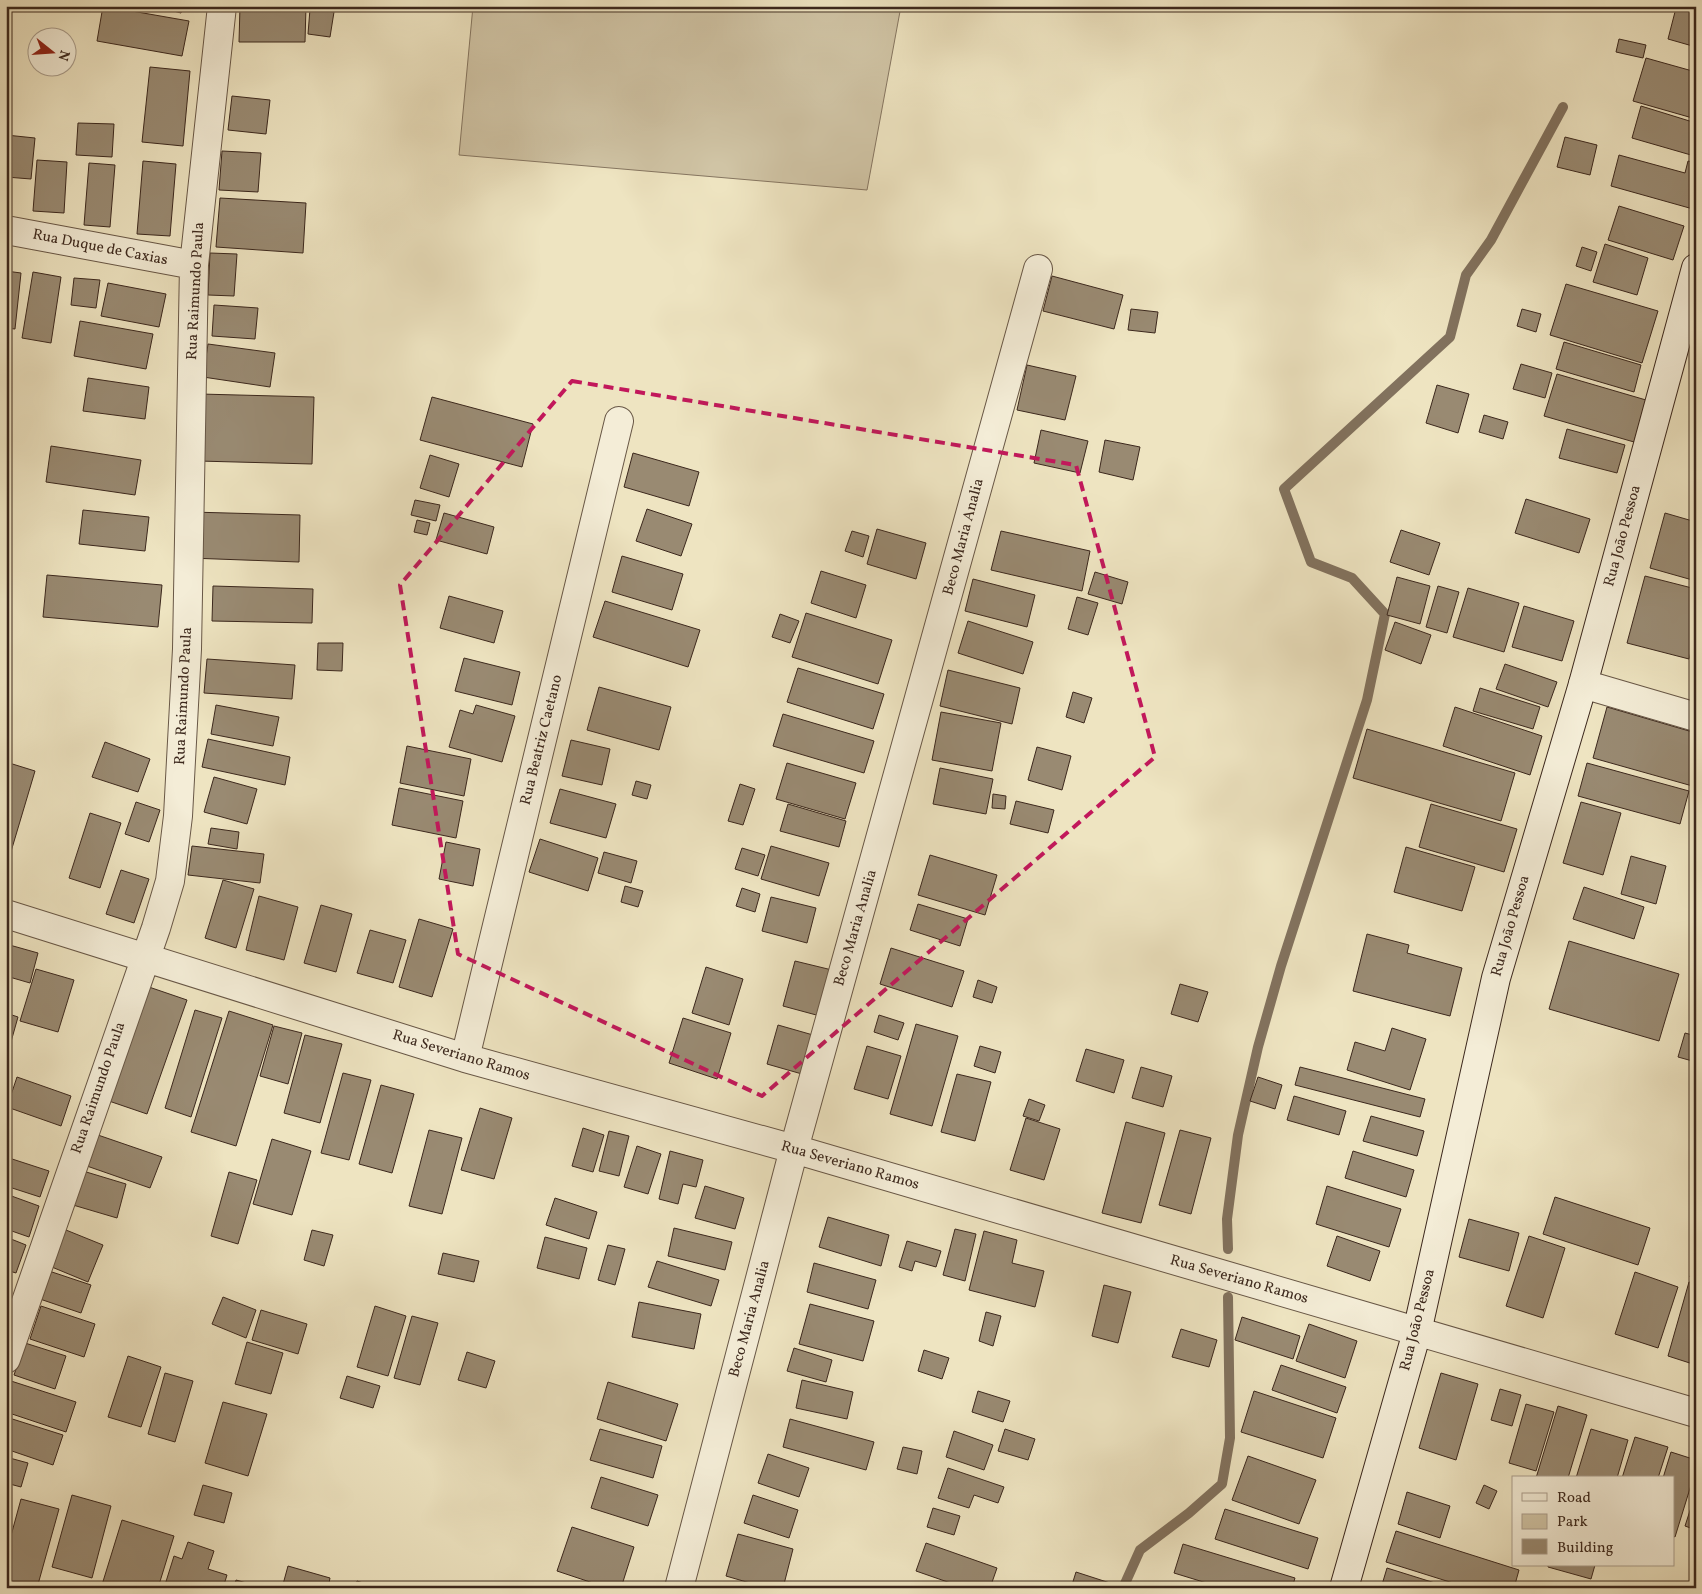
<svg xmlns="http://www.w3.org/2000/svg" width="1702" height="1594" viewBox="0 0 1702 1594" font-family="Vollkorn,serif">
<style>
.green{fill:#d0c4a5;stroke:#867661}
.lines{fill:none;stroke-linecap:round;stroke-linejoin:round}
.stream{stroke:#82725e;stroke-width:10}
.building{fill:#998a72;stroke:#3c281d}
.street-casing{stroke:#685746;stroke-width:30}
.secondary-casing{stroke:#3c281d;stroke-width:30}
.street{stroke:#f4edd7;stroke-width:28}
.secondary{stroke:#f4edd7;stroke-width:28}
.marked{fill:none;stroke:#c2185b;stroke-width:4;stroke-dasharray:10 6;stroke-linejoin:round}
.labels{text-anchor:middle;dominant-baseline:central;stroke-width:4;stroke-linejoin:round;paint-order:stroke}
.street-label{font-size:15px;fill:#3c281d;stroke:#f4edd7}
</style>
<rect width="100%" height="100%" fill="#eee4c1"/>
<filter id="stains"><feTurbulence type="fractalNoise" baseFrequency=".004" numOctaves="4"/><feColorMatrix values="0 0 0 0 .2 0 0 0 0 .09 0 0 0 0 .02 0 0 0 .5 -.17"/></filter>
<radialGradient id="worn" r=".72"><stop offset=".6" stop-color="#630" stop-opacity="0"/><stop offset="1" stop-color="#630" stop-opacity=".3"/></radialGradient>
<path class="green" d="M473,6h428l-34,184 -408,-35z"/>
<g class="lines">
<path class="stream" d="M1228,1249l-1,-30 11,-84 20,-88 23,-81 86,-266 18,-86 -33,-36 -41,-16 -27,-73 166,-152 16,-62 25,-35 72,-133
M1123,1588l17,-38 49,-37 33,-29 8,-46 -2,-141"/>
</g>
<path class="building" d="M103,6l86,15 -7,35 -85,-15z
M155,6h28l-2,7z
M240,6h66l-1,36h-66z
M1676,8l20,5v34l-28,-8z
M310,9l24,3 -4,25 -22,-3z
M1619,39l27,6 -3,13 -27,-6z
M1646,58l50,14v47l-63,-18z
M150,67l40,4 -7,75 -41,-4z
M232,96l38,4 -4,34 -38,-4z
M1641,106l55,17v16l-5,16 -59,-17z
M78,123l36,1 -2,33 -36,-2z
M6,135l29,3 -4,41 -25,-2z
M1565,137l32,8 -7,30 -33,-8z
M222,151l39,2 -3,39 -39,-2z
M1619,155l66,18 3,-12 8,2v38l-3,8 -82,-23z
M37,160l30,2 -3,51 -31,-2z
M143,161l33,3 -6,72 -33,-2z
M89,163l26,2 -5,62 -26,-2z
M220,198l86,5 -3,50 -87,-6z
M1619,206l65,20 -11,34 -65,-20z
M1605,244l43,14 -11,37 -44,-13z
M1582,247l15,5 -6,19 -15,-5z
M210,253l27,1 -3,42 -26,-1z
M6,271l15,2 -6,56 -9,-1z
M33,272l28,5 -10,66 -29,-5z
M1052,276l71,19 -9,34 -71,-18z
M74,278l26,2 -4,28 -25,-3z
M108,283l58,11 -7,33 -58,-11z
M1566,284l92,27 -16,52 -92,-28z
M214,305l44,3 -3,31 -43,-3z
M1131,309l27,3 -3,21 -27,-3z
M1522,309l19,5 -5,18 -19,-6z
M80,321l73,13 -7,35 -72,-13z
M1564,342l77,23 -7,27 -78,-23z
M208,344l67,9 -5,34 -67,-10z
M1521,364l31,9 -7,25 -32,-9z
M1027,365l49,11 -11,44 -48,-10z
M1557,374l89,26 -12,42 -90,-26z
M88,378l61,9 -4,32 -62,-8z
M1437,385l32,9 -11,39 -32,-10z
M200,394l114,3 -2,67 -114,-3z
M432,397l101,27 -11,43 -102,-27z
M1484,415l24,7 -5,17 -24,-7z
M1567,429l58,16 -8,28 -58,-15z
M1041,430l47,11 -8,32 -46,-10z
M1105,440l35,7 -7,33 -34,-8z
M51,446l90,14 -6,35 -89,-13z
M633,453l66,19 -10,34 -65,-19z
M430,455l29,9 -10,33 -29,-9z
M1526,499l64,20 -11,34 -64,-20z
M415,500l25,5 -4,16 -25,-6z
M647,509l45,15 -11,32 -45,-15z
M83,510l66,7 -4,34 -66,-7z
M191,512l109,3 -1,47 -110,-4z
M444,513l50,14 -7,27 -51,-14z
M1665,513l31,9v59l-46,-13z
M417,520l13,3 -3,12 -13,-3z
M877,529l49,14 -10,36 -49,-15z
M1401,530l39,13 -11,32 -39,-13z
M852,531l17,5 -6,21 -18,-6z
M1001,531l89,20 -8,40 -91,-21z
M622,556l61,18 -11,36 -60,-18z
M821,571l45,14 -10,33 -45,-15z
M1095,572l33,10 -6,22 -34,-10z
M47,575l115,10 -4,42 -115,-10z
M1645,576l51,13v44l-7,26 -62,-16z
M1397,577l33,9 -10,38 -33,-9z
M973,579l62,16 -8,32 -62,-16z
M213,586l100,3 -1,34 -100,-2z
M1438,586l21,6 -12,41 -21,-6z
M1468,588l51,15 -15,49 -51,-15z
M449,596l54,15 -9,32 -54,-15z
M1077,597l21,6 -10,32 -20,-6z
M605,601l95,29 -12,37 -95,-30z
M1524,606l50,15 -12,40 -50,-14z
M806,613l86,27 -14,44 -86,-27z
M780,614l19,7 -9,22 -18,-6z
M968,621l65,21 -10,32 -65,-21z
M1395,622l36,13 -10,29 -36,-14z
M318,643h25l-1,28 -25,-1z
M464,658l56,14 -8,33 -57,-14z
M207,659l88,6 -3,34 -88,-6z
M1505,664l52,18 -9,25 -52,-18z
M798,668l86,26 -11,35 -86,-27z
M948,670l72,18 -8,36 -72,-18z
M599,687l72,20 -12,43 -72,-20z
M1480,688l60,19 -7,22 -60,-18z
M1073,692l19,6 -8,25 -18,-6z
M216,705l63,12 -6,29 -62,-12z
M476,705l39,11 -13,46 -53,-15 11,-37 13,4z
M1455,707l87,29 -12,39 -87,-29z
M1607,707l89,26v54l-103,-29z
M941,712l60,11 -9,48 -60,-11z
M783,714l91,27 -10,32 -91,-27z
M1367,729l148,44 -14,48 -148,-43z
M208,739l82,18 -5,28 -83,-18z
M571,740l39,9 -8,36 -40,-9z
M105,742l45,17 -12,33 -46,-15z
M407,746l64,13 -7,37 -64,-13z
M1037,747l34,9 -9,34 -34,-10z
M6,762l29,9 -28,94 -1,-1z
M787,763l69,20 -11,36 -69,-20z
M1587,763l102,28 -9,33 -102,-28z
M940,768l53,11 -7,35 -53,-10z
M214,777l43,12 -10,35 -43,-12z
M636,781l15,4 -4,14 -15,-4z
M740,784l15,5 -12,36 -15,-4z
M399,788l64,13 -7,37 -64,-13z
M560,789l56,15 -10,34 -56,-15z
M993,794l13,2 -1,13 -13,-1z
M1016,801l38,9 -6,23 -38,-9z
M136,802l24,8 -11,32 -24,-8z
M1581,802l40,11 -18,62 -40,-12z
M788,804l58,17 -7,26 -59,-16z
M1431,804l86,25 -13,43 -85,-25z
M90,813l31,10 -21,65 -31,-10z
M211,828l28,4 -2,17 -29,-5z
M540,839l58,19 -10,33 -59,-19z
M446,842l34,7 -7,37 -34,-7z
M192,846l72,8 -4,29 -72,-8z
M771,846l58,17 -10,33 -58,-17z
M1406,847l69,20 -13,44 -68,-19z
M742,848l23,7 -7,21 -23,-7z
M604,852l33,9 -6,22 -33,-10z
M930,855l67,20 -12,40 -67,-20z
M1631,856l35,10 -10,38 -35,-10z
M121,870l28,9 -15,44 -28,-9z
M223,880l31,9 -18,59 -31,-10z
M625,886l18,5 -5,16 -17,-5z
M1584,887l60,20 -10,32 -61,-20z
M742,888l18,6 -5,18 -19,-6z
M259,896l39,11 -14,53 -38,-10z
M771,897l45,11 -9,35 -45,-12z
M918,904l50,15 -8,27 -50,-16z
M321,905l31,9 -16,58 -32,-9z
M419,919l34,10 -21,68 -33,-10z
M370,930l36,10 -13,43 -36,-10z
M1367,934l42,11 -2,8 55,15 -12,48 -97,-25z
M1569,941l110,33 -20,67 -110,-32z
M6,944l32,9 -8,30 -24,-7z
M891,948l73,23 -12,36 -72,-23z
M795,961l37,9 -12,46 -37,-10z
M706,967l37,12 -14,46 -37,-12z
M36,969l38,11 -16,52 -38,-11z
M978,980l19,7 -5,16 -19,-6z
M1180,984l28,8 -10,30 -27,-8z
M146,986l41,14 -40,114 -41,-14z
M195,1010l27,8 -31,99 -26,-9z
M229,1011l44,14 -37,121 -45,-14z
M6,1013l12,4 -11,39h-1z
M879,1015l25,8 -6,17 -24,-8z
M683,1018l48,15 -14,46 -48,-16z
M916,1024l42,12 -26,90 -42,-12z
M778,1025l35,10 -11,39 -35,-10z
M274,1026l28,7 -14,51 -28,-8z
M1392,1028l34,11 -16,51 -63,-20 8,-28 30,9z
M1685,1033l11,3v26l-18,-5z
M305,1035l37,9 -22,79 -36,-10z
M867,1046l34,10 -13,43 -34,-10z
M980,1046l21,6 -6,21 -21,-7z
M1086,1049l38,11 -10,33 -38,-12z
M1141,1067l31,9 -9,31 -31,-9z
M1300,1067l125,32 -5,18 -125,-32z
M343,1073l28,7 -22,80 -28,-7z
M957,1074l34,8 -16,59 -34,-9z
M17,1077l54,19 -10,30 -54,-19z
M1258,1077l24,8 -7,24 -25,-8z
M381,1085l33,9 -22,79 -33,-9z
M1294,1096l52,15 -7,24 -52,-15z
M1029,1099l16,6 -6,16 -16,-5z
M480,1108l32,10 -18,61 -33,-9z
M1371,1116l53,15 -7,25 -54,-15z
M1026,1118l34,11 -16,51 -34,-10z
M1126,1122l39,11 -24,90 -39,-10z
M583,1128l21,7 -11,37 -21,-6z
M429,1130l33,8 -20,76 -33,-8z
M1180,1130l31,8 -20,76 -32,-9z
M609,1131l20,5 -10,40 -20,-5z
M95,1134l67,23 -12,31 -66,-23z
M272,1139l39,12 -19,64 -39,-11z
M637,1146l24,8 -13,40 -24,-7z
M670,1151l33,9 -7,27 -13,-3 -5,20 -19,-5z
M1353,1151l61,19 -8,27 -61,-19z
M6,1157l43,14 -9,26 -34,-11z
M83,1171l43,13 -9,34 -44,-13z
M229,1172l28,8 -19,64 -27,-8z
M705,1186l39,12 -9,31 -40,-11z
M1327,1186l74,23 -12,38 -73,-23z
M6,1194l33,12 -10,31 -23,-8z
M1555,1197l95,31 -12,37 -95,-31z
M555,1198l42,14 -8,27 -43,-14z
M828,1217l61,18 -8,31 -62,-19z
M1469,1219l50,14 -10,38 -50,-14z
M61,1228l42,17 -15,37 -41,-17z
M674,1228l58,14 -7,28 -57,-14z
M955,1229l21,5 -11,47 -22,-6z
M312,1230l21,5 -9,31 -20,-6z
M984,1231l33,9 -5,23 32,8 -9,36 -66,-17z
M1337,1236l43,15 -10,30 -43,-15z
M1529,1236l36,12 -22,70 -37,-12z
M6,1237l20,8 -10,28 -10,-3z
M545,1237l42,11 -8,31 -42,-11z
M907,1241l34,10 -5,16 -21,-6 -3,10 -13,-4z
M608,1245l17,4 -10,36 -17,-5z
M443,1253l36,8 -5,21 -36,-8z
M1696,1257v22l-6,-2z
M657,1261l62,19 -8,26 -63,-19z
M814,1263l62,17 -8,29 -61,-17z
M46,1270l45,15 -10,28 -44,-15z
M1635,1272l43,15 -20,61 -43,-14z
M1689,1282l7,2v81l-28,-9z
M1104,1285l27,7 -13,51 -26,-7z
M223,1297l33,13 -10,28 -34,-14z
M639,1302l62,12 -7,35 -62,-12z
M810,1304l64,17 -11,40 -64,-17z
M41,1306l54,18 -11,33 -54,-18z
M375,1306l31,10 -18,60 -31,-9z
M261,1310l46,14 -9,30 -46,-14z
M986,1312l15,4 -8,30 -14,-5z
M412,1316l26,7 -18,62 -26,-7z
M1242,1317l58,19 -7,23 -58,-19z
M1309,1324l48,17 -12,37 -49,-17z
M1181,1329l36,11 -8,27 -37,-10z
M247,1342l36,11 -12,41 -36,-10z
M25,1343l41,13 -11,33 -41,-14z
M794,1348l38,12 -6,22 -39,-11z
M924,1350l25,8 -7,21 -24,-8z
M467,1352l28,9 -9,27 -28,-8z
M128,1356l33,11 -20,60 -33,-10z
M1281,1365l65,22 -9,26 -65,-23z
M165,1373l28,8 -18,61 -27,-8z
M1441,1373l37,11 -22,76 -37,-12z
M347,1376l33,10 -7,22 -33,-10z
M802,1380l51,12 -6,27 -51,-11z
M11,1381l65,21 -10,30 -60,-20v-17z
M608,1382l70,22 -12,37 -69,-22z
M1500,1389l21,6 -9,31 -21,-6z
M978,1391l32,10 -7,21 -31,-10z
M1254,1391l82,27 -13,40 -82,-26z
M223,1402l44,12 -19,62 -43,-13z
M1526,1404l28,8 -18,59 -27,-8z
M1558,1406l29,9 -19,63h-32z
M6,1417l57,18 -10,30 -47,-16z
M790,1419l84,23 -8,28 -83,-23z
M600,1429l62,17 -9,32 -63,-18z
M1005,1429l30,10 -7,21 -30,-9z
M1591,1429l37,11 -11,38h-41z
M954,1431l39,14 -9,25 -38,-13z
M1635,1437l33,10 -10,31h-36z
M903,1447l19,4 -5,23 -20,-5z
M1671,1452l25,8v9l-21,68 -2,-1v-58h-10z
M768,1454l41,14 -10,29 -41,-14z
M1248,1456l68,24 -17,44 -67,-24z
M6,1457l22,6 -7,24 -15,-4z
M948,1468l56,19 -6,16 -24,-8 -5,13 -31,-10z
M601,1477l57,18 -10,31 -57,-18z
M203,1485l29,8 -8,30 -30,-8z
M1484,1485l13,6 -8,18 -13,-6z
M1407,1492l43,14 -10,32 -42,-14z
M72,1495l39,11 -19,72 -40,-11z
M753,1495l45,15 -9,28 -45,-15z
M1695,1495h1v35l-11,-4z
M21,1499l38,10 -22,79 -31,-7v-27z
M933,1508l27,8 -6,19 -27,-8z
M1225,1509l93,29 -10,31 -93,-30z
M122,1520l52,16 -16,52h-57z
M572,1527l62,20 -13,41h-13l-51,-17z
M1396,1531l123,39 -5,18h-45l-83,-26z
M738,1534l55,15 -10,39h-16l-41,-12z
M188,1542l26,9 -6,18 19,6 -4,13h-59l10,-32 8,3z
M926,1543l71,25 -7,20h-25l-49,-17z
M1183,1544l112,34 -3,10h-69l-49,-15z
M1548,1565h47l-4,14 -43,-12z
M288,1566l42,12 -2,10h-46z
M1387,1568l64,20h-70z
M1076,1572l34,11 -2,5h-37z
M236,1580l28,8h-30z
M357,1581l22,7h-24z"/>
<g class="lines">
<defs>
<path id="street" d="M6,230l188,35
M1583,684l113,33
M6,914l459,144 329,91 902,264
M465,1058l154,-637
M6,1359l150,-431 14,-47 8,-65 9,-167 7,-384 28,-259
M679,1588l115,-439 244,-880"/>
<path id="secondary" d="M1344,1588l73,-256 79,-354 87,-294 113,-416"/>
</defs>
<use href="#street" class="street-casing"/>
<use href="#secondary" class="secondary-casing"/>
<use href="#street" class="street"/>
<use href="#secondary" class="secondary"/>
</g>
<path class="marked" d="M572,381l504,84 79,292 -393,339 -304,-142 -58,-369z"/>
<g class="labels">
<g class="street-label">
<text transform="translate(100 248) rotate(11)">Rua Duque de Caxias</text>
<text transform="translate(196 291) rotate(-87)">Rua Raimundo Paula</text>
<text transform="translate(1623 536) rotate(-75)">Rua João Pessoa</text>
<text transform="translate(964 537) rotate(-75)">Beco Maria Analia</text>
<text transform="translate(184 696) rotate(-87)">Rua Raimundo Paula</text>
<text transform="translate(542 740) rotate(-76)">Rua Beatriz Caetano</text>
<text transform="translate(1511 926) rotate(-74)">Rua João Pessoa</text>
<text transform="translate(856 928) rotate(-74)">Beco Maria Analia</text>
<text transform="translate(461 1056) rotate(17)">Rua Severiano Ramos</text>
<text transform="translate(99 1088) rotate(-71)">Rua Raimundo Paula</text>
<text transform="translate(850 1166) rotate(16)">Rua Severiano Ramos</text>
<text transform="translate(1239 1280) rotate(16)">Rua Severiano Ramos</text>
<text transform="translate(750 1319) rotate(-75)">Beco Maria Analia</text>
<text transform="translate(1418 1320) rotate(-76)">Rua João Pessoa</text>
</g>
</g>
<rect width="1702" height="1594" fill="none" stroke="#eee4c1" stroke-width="25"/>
<rect x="8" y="8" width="1687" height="1579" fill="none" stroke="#3c281d" stroke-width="2.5"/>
<rect x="12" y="12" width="1677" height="1569" fill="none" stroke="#3c281d"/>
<rect x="1512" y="1476" width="162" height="90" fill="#f4edd7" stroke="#aa9e8d"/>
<rect x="1522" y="1493" width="25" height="8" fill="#f4edd7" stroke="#aa9e8d"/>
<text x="1557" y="1502" font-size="15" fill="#3c281d">Road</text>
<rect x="1522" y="1514" width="25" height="15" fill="#d0c4a5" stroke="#aa9e8d"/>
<text x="1557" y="1526" font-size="15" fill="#3c281d">Park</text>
<rect x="1522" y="1539" width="25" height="15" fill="#998a72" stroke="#aa9e8d"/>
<text x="1557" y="1552" font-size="15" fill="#3c281d">Building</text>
<g transform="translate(52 52) rotate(107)"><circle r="24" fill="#f4edd7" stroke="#aa9e8d"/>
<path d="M0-4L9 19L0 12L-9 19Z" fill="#8f2418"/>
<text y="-8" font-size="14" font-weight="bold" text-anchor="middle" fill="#3c281d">N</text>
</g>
<rect width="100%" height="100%" filter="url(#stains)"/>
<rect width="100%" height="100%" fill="url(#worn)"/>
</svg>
